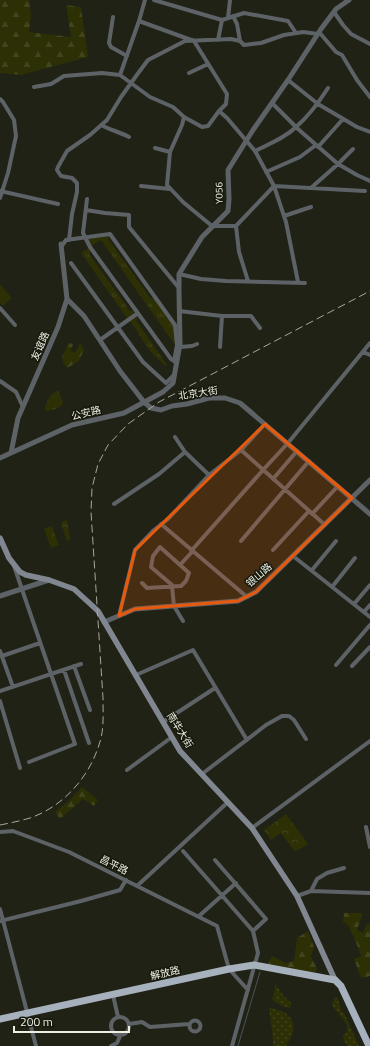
<svg xmlns="http://www.w3.org/2000/svg" width="370" height="1046" viewBox="0 0 370 1046" font-family="'Titillium Web','Noto Sans SC',sans-serif">
<style>
.grass{fill:url(#grass-tufts)}
.forest{fill:url(#forest-firs)}
.park{fill:url(#park-crowns)}
.garden{fill:url(#garden-dots)}
.pitch{fill:#2d3005}
.lines{fill:none;stroke-linecap:round;stroke-linejoin:round}
.stream{stroke:#48535c;stroke-width:1}
.minor{stroke:#5d6267;stroke-width:4}
.tertiary{stroke:#5d6267;stroke-width:5}
.secondary{stroke:#808790;stroke-width:5.5}
.trunk{stroke:#a6b1bd;stroke-width:7}
.rail{stroke:#a6a89d;stroke-width:1;stroke-dasharray:8 4;stroke-linecap:butt}
.marked{fill:#e8590c;fill-opacity:0.2;stroke:#e8590c;stroke-width:3;stroke-linejoin:round}
.labels{text-anchor:middle;dominant-baseline:central;stroke-width:3;stroke-linejoin:round;paint-order:stroke}
.street-label{font-size:10px;fill:#edefe6;stroke:#17190c}
</style>
<defs>
<pattern id="grass-tufts" width="24" height="20" patternUnits="userSpaceOnUse"><rect width="24" height="20" fill="#2d3005"/><path d="M3 7l-1-3M5 7V3M7 7l1-3M15 17l-1-3M17 17v-4M19 17l1-3" fill="none" stroke="#42441d"/></pattern>
<pattern id="forest-firs" width="22" height="20" patternUnits="userSpaceOnUse"><rect width="22" height="20" fill="#2d3005"/><path d="M5 1l3.5 6h-7zM16 11l3.5 6h-7z" fill="#42441d"/></pattern>
<pattern id="park-crowns" width="20" height="18" patternUnits="userSpaceOnUse"><rect width="20" height="18" fill="#2d3005"/><path d="M2 6a3 3 0 1 1 6 0M12 15a3 3 0 1 1 6 0" fill="none" stroke="#42441d"/></pattern>
<pattern id="garden-dots" width="8" height="8" patternUnits="userSpaceOnUse"><rect width="8" height="8" fill="#2d3005"/><path d="M2 2h.1M6 6h.1" fill="none" stroke="#42441d" stroke-width="1.8" stroke-linecap="round"/></pattern>
</defs>
<rect width="100%" height="100%" fill="#202215"/>
<path class="grass" d="M107,236l3,1 -2,2 43,60 3,-2 20,28 1,20 -74,-105 -10,6 -3,-6 1,-1z
M88,248l3,4 -2,2 41,57 3,-1 1,3 -7,5 -46,-65z
M137,317l2,1 -3,2 31,45 -1,2 -16,-16 -20,-30z"/>
<path class="forest" d="M0,0h29l2,15 -2,17 42,5 -5,-32 15,2 7,50 -67,18 -21,-2z
M69,343l4,1 -2,7 4,2 5,-10 4,6 -5,12 -12,7 -4,-6 -1,-6z
M82,787l16,13 -4,6 -11,-7 -23,20 -5,-7 14,-11z
M344,913h19l-6,17 6,3 4,-9h3v52l-9,2 -7,-19 7,-3 -6,-16 -7,-15 -5,-3z
M308,931l6,16 -3,9 6,13 -3,7 -46,-12 4,-8 14,7 8,-2 3,-23z"/>
<path class="park" d="M59,391l4,13c-4,4 -10,6 -16,7l-2,-2v-2c3,-7 5,-15 14,-16z
M67,520l3,20 -3,1 -6,-18z
M52,526l7,19 -8,3 -7,-19z
M286,814l22,30 -13,8 -14,-19 -10,7 -7,-10z"/>
<path class="garden" d="M275,984l8,11 9,9 -2,4 -8,-2 -11,-7 3,-3z
M335,997h2c2,5 3,10 5,15l2,1 15,33h-12l-4,-8v-3l4,-3v-7l-15,-20z
M269,1007c4,2 9,3 13,4 16,9 13,22 4,35h-13v-7z"/>
<path class="pitch" d="M0,284l12,14 -9,8 -3,-3z"/>
<g class="lines">
<path class="stream" d="M238,1046l22,-74"/>
<path class="minor" d="M154,0l68,20 22,-7 44,8 8,12
M334,12l9,13 8,9 19,10
M233,16l4,8 3,17
M113,17l-4,26 2,4 16,9
M228,18l2,-18
M139,21l55,20 33,53 -1,10 -7,7
M319,32l17,20 6,3 15,25 13,17
M218,40l4,-20
M189,73l19,-9
M120,75l19,-54 6,-21
M288,80l30,24 39,23 13,5
M34,87l17,-3 13,-8 38,-3 18,2 30,22 23,10 11,10 -2,8 -12,27 -3,33 16,17 29,24h24l3,26 9,29
M0,99l3,3 11,18 2,16 -8,37 -8,25
M272,103l26,26 40,35 19,11 13,6
M184,117l18,10 6,-1 11,-15 8,7 28,33 19,35 91,5
M101,125c9,5 19,7 28,12
M318,147l25,-28
M155,148l15,4
M255,151c14,-7 30,-13 41,-24 13,-11 23,-25 32,-39
M266,172l34,-15 16,-12
M141,186l29,3
M312,187l26,-23 15,-15
M0,191l58,13
M87,199l-4,34 7,14 81,112 4,3
M86,210l19,3 24,2v12l50,61
M284,216l27,-9
M236,226l38,-40 12,36 12,60
M69,240l3,-26 5,-22v-9l-5,-5 -11,-2 -4,-6 1,-3 9,-16 23,-16 17,-15 14,-23 18,-25 9,-12 37,-19 46,-2 9,2 4,4 17,-2 23,-8 19,-3 15,2
M61,247l5,-7 44,-6 65,91 2,20 -3,16
M71,263l72,99 23,21 8,-8
M179,274l22,5 25,2 79,2
M0,308l15,17
M179,311l43,5h29l9,12
M100,340l38,-27
M180,347l12,-1 5,-2
M220,347l2,-31
M363,352l7,3
M0,381l16,11 7,15
M175,437l10,15 24,23 32,-25 84,75
M241,450l24,-26
M273,479l24,-28
M114,504l45,-30 26,-22
M312,514l26,-28
M161,524l86,73
M241,541l68,-80
M273,550l36,-39
M293,556l77,61
M180,565l11,-12 1,-3 71,-80 25,-27 82,-100
M14,566l61,178 -46,18
M312,570l24,-29
M142,583l5,5 34,-2 5,-5 3,-8 -29,-26 -7,9 -2,11 21,18v1l2,20 9,15
M332,587l23,-29
M354,604l16,-19
M364,612l6,-7
M119,616l16,-66 19,-20 14,-11 41,-44
M0,651l13,36
M2,656l38,-13
M336,665l34,-40
M74,666l16,44
M352,666l18,-19
M64,670l25,73
M136,675l57,-25 54,90
M0,691l81,-27
M0,701l20,67
M163,722l52,-34
M127,770l45,-33
M202,774l64,-49 16,-9h7l5,4 12,19
M366,827l4,20
M252,828l118,-87
M0,832l13,-1 56,21 148,74 12,43 19,21
M183,851l70,80 5,22 -26,93
M215,860l51,59 -13,12
M137,886l91,-84
M311,891l6,-12 10,-6 17,-5
M297,896l14,-5 59,2
M0,909l36,137
M199,916l37,-33
M0,921l81,-20 39,-11 6,-10
M113,995l5,22
M111 1026a9 9 0 1 1 18 0a9 9 0 1 1-18 0Z
M189.5 1026a5.5 5.5 0 1 1 11 0a5.5 5.5 0 1 1-11 0Z
M129,1024l13,-2 8,5 39,-3
M111,1046l6,-3 4,-9"/>
<path class="tertiary" d="M67,299l17,17 36,55 24,31 7,6 10,2 11,-4 15,-2 22,-6h16l15,5 130,111
M11,453l7,-35 40,-91 9,-28 -6,-55
M0,458l72,-33 52,-12 39,-21 10,-9 7,-39 -1,-52v-18l23,-37 26,-26 1,-12 -1,-29 25,-40 35,-50 33,-51 15,-20 13,-9
M0,596l49,-16
M104,622l31,-13 103,-8 18,-9 114,-112"/>
<path class="secondary" d="M0,538l9,20 11,14 6,3 23,5 25,9 24,22 82,140 72,77 45,68 38,84"/>
<path class="trunk" d="M335,980l6,6 28,60
M0,1019l229,-50 25,-4 81,15"/>
<path class="rail" d="M0,825c10,-2 20,-4 30,-7 35,-12 62,-44 71,-80 3,-13 2,-26 2,-40l-12,-186 1,-24 6,-24 10,-19 20,-21 31,-22 211,-111"/>
</g>
<path class="marked" d="M265,424l87,74 -96,94 -18,9 -103,8 -16,7 16,-66z"/>
<g class="labels">
<g class="street-label">
<text transform="translate(219 193) rotate(-91)">Y056</text>
<text transform="translate(40 346) rotate(-67)">友谊路</text>
<text transform="translate(198 393) rotate(-9)">北京大街</text>
<text transform="translate(86 413) rotate(-14)">公安路</text>
<text transform="translate(259 575) rotate(-41)">银山路</text>
<text transform="translate(180 730) rotate(58)">南华大街</text>
<text transform="translate(114 865) rotate(26)">昌平路</text>
<text transform="translate(165 973) rotate(-13)">解放路</text>
</g>
</g>
<path d="M14 1026v6h115v-6" fill="none" stroke="#edefe6" stroke-width="2"/>
<text x="20" y="1026" font-size="12" fill="#edefe6" stroke="#17190c" stroke-width="3" paint-order="stroke">200 m</text>
</svg>
